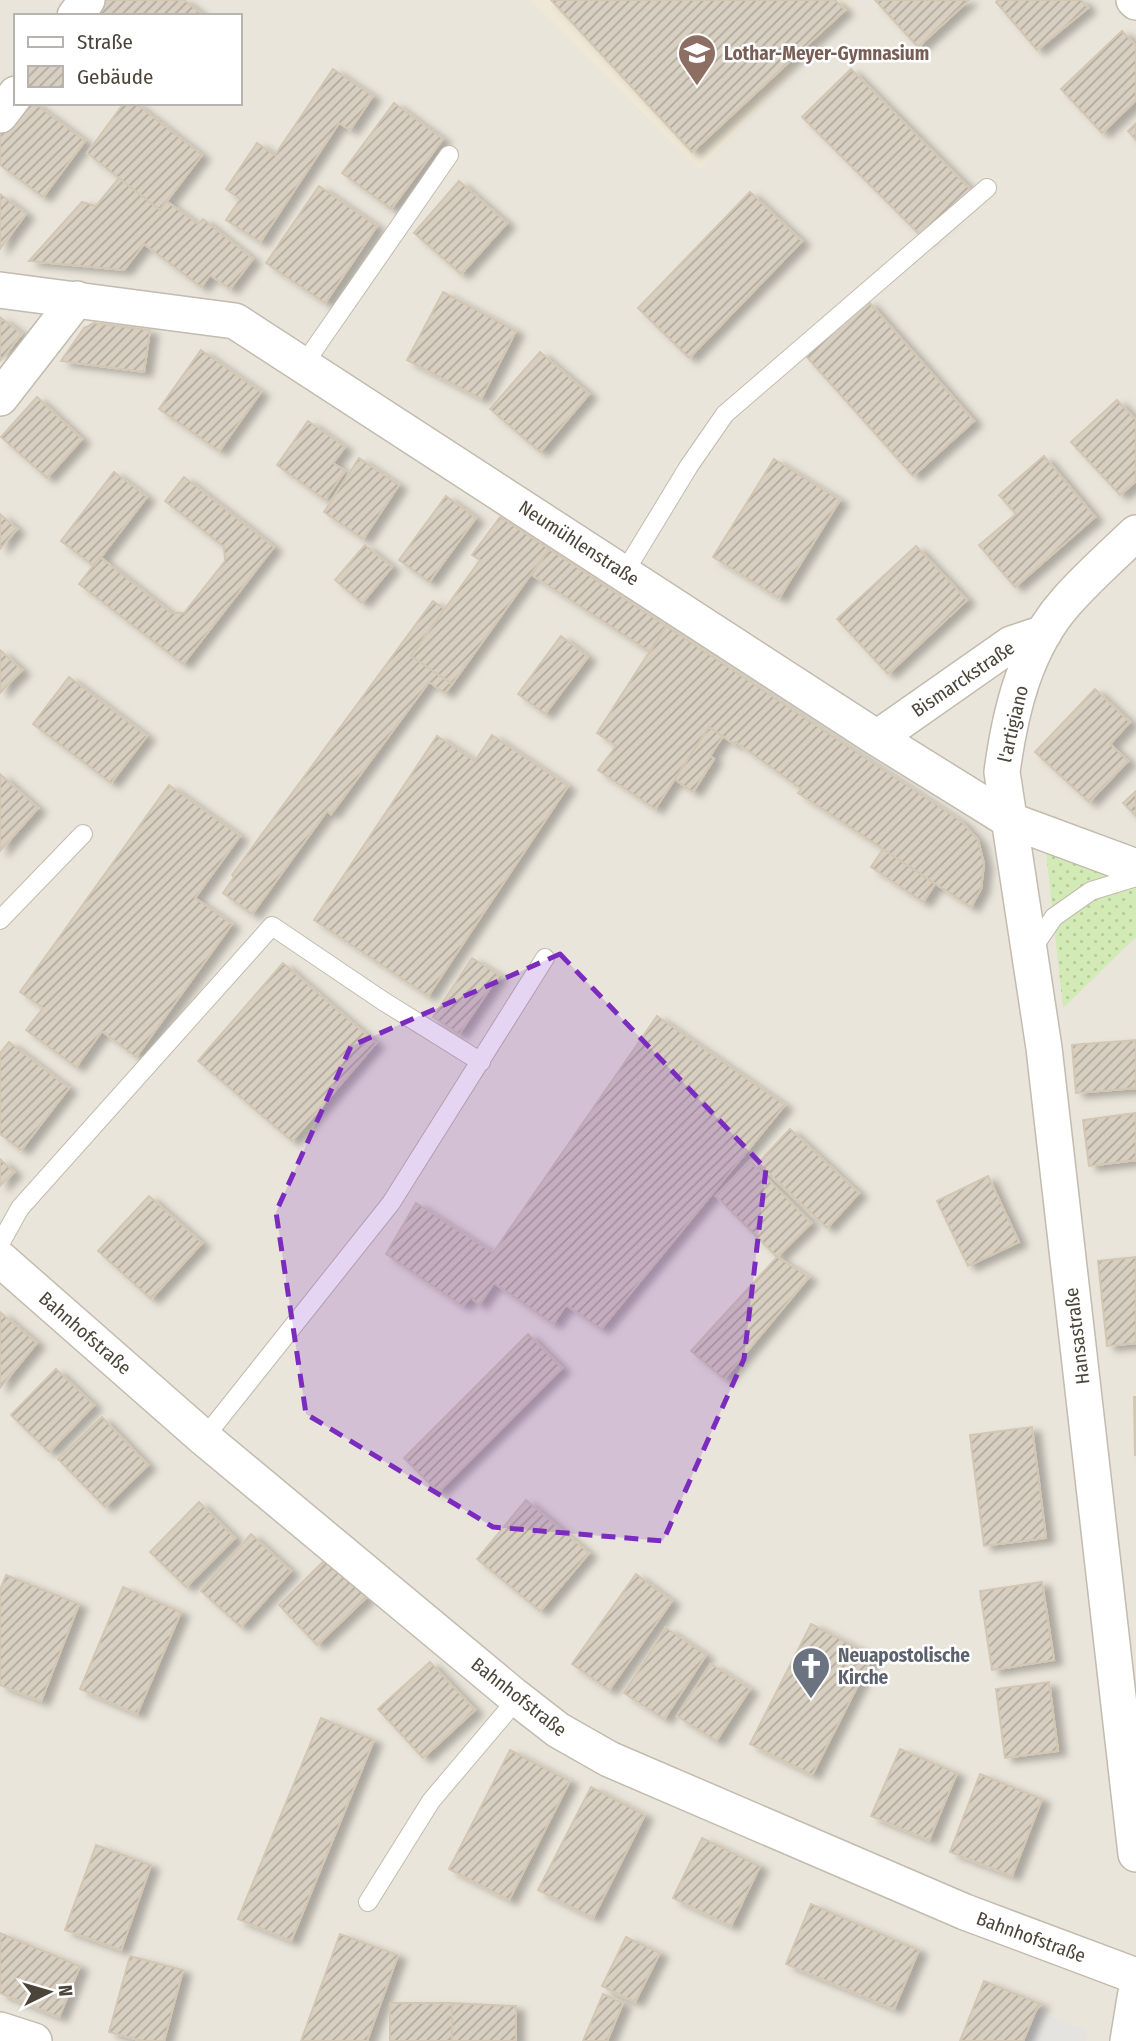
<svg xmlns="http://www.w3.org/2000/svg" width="1136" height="2041" viewBox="0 0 1136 2041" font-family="'Fira Sans Condensed',sans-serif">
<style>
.residential{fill:#eae5da;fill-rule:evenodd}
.education{fill:#efe8d6}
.grass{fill:url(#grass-dots)}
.parking{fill:#e5e3e0}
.building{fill:url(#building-hatch);stroke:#d3c7b4;stroke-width:2;filter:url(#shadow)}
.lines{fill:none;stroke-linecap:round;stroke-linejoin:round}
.lane-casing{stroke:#c2bbae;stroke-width:20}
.street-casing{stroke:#c2bbae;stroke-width:38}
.lane{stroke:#fff;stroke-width:18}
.street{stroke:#fff;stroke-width:35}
.marked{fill:#7b2cbf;fill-opacity:0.2;stroke:#7b2cbf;stroke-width:5;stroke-dasharray:14 9;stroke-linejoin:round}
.labels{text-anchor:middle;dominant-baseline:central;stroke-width:5;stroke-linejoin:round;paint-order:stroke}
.education-label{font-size:19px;font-weight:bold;fill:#785e54;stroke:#fff;text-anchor:start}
.street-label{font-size:19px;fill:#4b4439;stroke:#fff}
.worship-label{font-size:19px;font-weight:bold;fill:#5b616d;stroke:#fff;text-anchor:start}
</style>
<defs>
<pattern id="grass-dots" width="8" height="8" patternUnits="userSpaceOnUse" patternTransform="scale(1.75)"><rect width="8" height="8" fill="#d2eab5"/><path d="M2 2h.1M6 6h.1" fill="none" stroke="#b6ca9c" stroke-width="1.8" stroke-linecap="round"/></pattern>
<pattern id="building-hatch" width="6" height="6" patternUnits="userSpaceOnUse" patternTransform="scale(1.75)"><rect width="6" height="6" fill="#d8cfc1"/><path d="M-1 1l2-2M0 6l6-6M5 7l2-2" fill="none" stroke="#b1aa9e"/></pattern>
<filter id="shadow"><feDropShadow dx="8" dy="4.5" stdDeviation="3.5" flood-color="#0004"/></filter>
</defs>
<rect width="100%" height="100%" fill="#f6f3ec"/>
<path class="residential" d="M0,0h1136v2041h-1136zM16,16h224v87h-224z"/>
<path class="education" d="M530,0h319l4,5 -153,165z"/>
<path class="grass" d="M1046,851l90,32v54l-73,71z"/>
<path class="parking" d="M1036,2010l53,21 -4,10h-62z"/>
<path class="building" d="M103,0h81l20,16h-113z
M551,0h284l10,10 -153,142z
M875,0h94l-51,47z
M998,0h83l7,8 -51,42 -41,-48z
M1122,31l14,15v54l-34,33 -41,-44z
M333,69l40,27 -23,34 -11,-7 -79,119 -34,-22 14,-21 -14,-10 31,-46 18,12z
M851,69l121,122 -48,48 -122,-122z
M24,103h10l51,38 -42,56 -43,-32v-30z
M124,103h11l67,52 -42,55 -73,-57z
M394,103l49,36 -52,70 -49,-36z
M1136,123v17l-8,-9z
M119,178l41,32 6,-9 32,23 5,-5 50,40 -23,30 -20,-14 -9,12 -57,-43 -20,26 -95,-9 53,-59 14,4z
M459,181l48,42 -46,51 -47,-41z
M319,186l58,40 -52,77 -59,-40z
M750,192l52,49 -113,117 -51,-50z
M0,194l26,20 -26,35z
M443,292l73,39 -35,68 -74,-39z
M868,301l106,120 -61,55 -107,-120z
M0,317l22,17 -22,27z
M94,323l56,7 -6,42 -83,-11 23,-33z
M201,350l60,42 -42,59 -60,-42z
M540,352l49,42 -49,58 -50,-43z
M37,397l45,42 -35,39 -46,-41z
M1117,400l19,20v61l-16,14 -49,-53z
M308,421l37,26 -12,16 12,8 -20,29 -48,-35z
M1044,456l51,61 -80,70 -36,-42 37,-31 -17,-19z
M359,458l40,27 -36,54 -39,-27z
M774,459l66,41 -61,98 -66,-41z
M114,472l33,25 -53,69 -33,-25z
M184,477l90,70 -91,117 -104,-80 21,-27 71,56h13l41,-52 -1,-14 -59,-46z
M446,496l30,22 -47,64 -30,-22z
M0,514l17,15 -17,20z
M500,517l49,32 -97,135 -41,-28 69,-96 -8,-5z
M365,545l27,22 -30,36 -27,-23z
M916,546l51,54 -79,74 -51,-55z
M549,549l117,77 -16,26 -118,-77z
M433,601l11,8 -33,47 41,28 -7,9 -16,-11 -98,132 -4,-3 -75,103 -29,-21 11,-16 -2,-2z
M666,626l295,195 17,19 6,24 -3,25 -10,18 -173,-114 3,-4 -65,-47 -2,2 -25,-17 -54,82 -57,-39 18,-24 -19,-13z
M561,636l27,21 -43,57 -27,-20z
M0,650l22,20 -22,23z
M69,677l78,59 -36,47 -78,-59z
M1095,689l35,33 -20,22 18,17 -39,41 -54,-50z
M709,727l14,9 -13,20 4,3 -21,33 -18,-13z
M492,735l76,51 -140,210 -114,-76 123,-184 38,25z
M0,774l38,34 -38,43z
M169,785l71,51 -45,62 37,26 -96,133 -34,-26 -26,36 -50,-37 17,-22 -23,-16z
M1136,791v25l-13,-13z
M883,849l52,35 -12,18 -52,-35z
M472,958l27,17 -40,59 -26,-17z
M283,963l93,80 -84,98 -94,-80z
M657,1016l128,89 -184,224 -35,-24 -13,19 -59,-41 -15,22 -8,-8 -9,9 -76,-52 30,-51 77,50z
M1136,1040v48l-60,5 -4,-48z
M9,1042l60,46 -48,62 -21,-16v-81z
M1136,1113v47l-47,6 -6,-46z
M790,1129l69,64 -32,35 -69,-65z
M0,1159l14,13 -14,14z
M750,1161l61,62 -34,34 -61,-61z
M988,1176l31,66 -51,24 -31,-65z
M149,1196l53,47 -51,56 -53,-48z
M777,1257l32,20 -85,102 -33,-28z
M1136,1257v86l-29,3 -9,-85z
M0,1312l37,31 -37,45z
M528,1334l34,34 -124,124 -34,-34z
M56,1369l38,36 -45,47 -38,-37z
M1134,1397h2v58h-1z
M102,1417l46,48 -43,42 -47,-48z
M1032,1427l14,111 -62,8 -14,-111z
M526,1500l63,53 -49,58 -63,-52z
M199,1502l36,36 -49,49 -36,-35z
M251,1534l40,37 -50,56 -40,-36z
M328,1557l39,40 -50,48 -38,-40z
M636,1574l36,27 -63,89 -37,-26z
M6,1575l73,29 -38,97 -41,-16v-95z
M1042,1582l12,78 -62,10 -12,-79z
M123,1587l58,25 -44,102 -57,-25z
M811,1624l62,32 -61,119 -62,-31z
M666,1628l40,27 -42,64 -40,-26z
M430,1662l45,48 -52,48 -45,-49z
M711,1664l39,25 -34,52 -39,-25z
M1049,1682l9,69 -53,7 -9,-69z
M321,1718l53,22 -83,201 -53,-22z
M900,1749l57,24 -28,67 -58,-24z
M510,1750l60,31 -61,119 -60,-31z
M980,1774l62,25 -30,77 -62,-24z
M591,1787l54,28 -52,103 -55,-28z
M702,1838l58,28 -29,60 -58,-28z
M96,1845l55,20 -30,85 -56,-20z
M811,1904l108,46 -25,59 -108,-45z
M0,1933l80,33 -21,51 -59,-24z
M340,1934l58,21 -31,86h-66z
M626,1937l34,16 -25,49 -33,-16z
M130,1956l53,14 -19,71h-21l-34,-9z
M984,1981l57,23 -5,6 -13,31h-63z
M603,1994l20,9 -16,38h-24z
M390,2003h62v38h-62z
M452,2003l64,3v35h-64z"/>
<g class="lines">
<defs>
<path id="lane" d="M304,364l145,-209
M624,573l65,-107 36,-52 262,-226
M0,920l83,-86
M1032,949l22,-32 37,-26 45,-14
M0,1244l20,-36 252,-282 111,75 98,61
M204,1438l187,-235 154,-245
M368,1902l63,-101 87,-103"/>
<path id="street" d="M1134,0l2,2
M75,16l12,-16
M0,115l16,-21
M0,290l235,31 642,417 132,82 127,47
M0,398l77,-99
M1136,533c-23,22 -48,44 -70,69 -41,46 -56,110 -64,170l42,276 92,806
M877,738l134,-94 33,-11
M0,1259l204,179 309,257 45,35 51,29 356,153 171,64
M0,2030l34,11
M1128,2041l8,-49"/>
</defs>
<use href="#lane" class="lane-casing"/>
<use href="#street" class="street-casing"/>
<use href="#lane" class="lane"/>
<use href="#street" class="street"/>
</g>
<path class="marked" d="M560,954l206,215 -22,190 -81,182 -170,-14 -187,-113 -30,-202 75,-166z"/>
<defs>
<symbol id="school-pin" viewBox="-11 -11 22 30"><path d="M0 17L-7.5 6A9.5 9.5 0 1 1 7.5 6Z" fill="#8d6e63" stroke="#fff"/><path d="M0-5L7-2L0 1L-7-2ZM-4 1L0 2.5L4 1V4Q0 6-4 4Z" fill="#fff"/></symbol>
<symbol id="church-pin" viewBox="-11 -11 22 30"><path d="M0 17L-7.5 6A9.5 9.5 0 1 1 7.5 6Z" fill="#6b7280" stroke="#fff"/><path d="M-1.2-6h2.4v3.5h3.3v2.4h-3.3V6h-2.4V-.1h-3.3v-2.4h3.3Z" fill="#fff"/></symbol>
</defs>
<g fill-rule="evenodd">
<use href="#school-pin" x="675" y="31" width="44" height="60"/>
<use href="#church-pin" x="789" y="1644" width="44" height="60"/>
</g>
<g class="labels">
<g class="education-label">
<text x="724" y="53">Lothar-Meyer-Gymnasium</text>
</g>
<g class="street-label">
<text transform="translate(579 543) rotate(33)">Neumühlenstraße</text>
<text transform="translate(963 679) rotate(-34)">Bismarckstraße</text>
<text transform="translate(1013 724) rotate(-77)">l'artigiano</text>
<text transform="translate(85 1333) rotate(41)">Bahnhofstraße</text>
<text transform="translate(1077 1336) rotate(-97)">Hansastraße</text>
<text transform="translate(519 1697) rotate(38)">Bahnhofstraße</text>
<text transform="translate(1031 1937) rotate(20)">Bahnhofstraße</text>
</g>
<g class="worship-label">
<text x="838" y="1655">Neuapostolische<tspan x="838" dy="22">Kirche</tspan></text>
</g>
</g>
<rect x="14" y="14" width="228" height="91" fill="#ffffff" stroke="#b7b4b0" stroke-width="2"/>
<rect x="28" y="37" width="35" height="10" fill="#ffffff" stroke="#b7b4b0" stroke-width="2"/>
<text x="77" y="49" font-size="21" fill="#4b4439">Straße</text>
<rect x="28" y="66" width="35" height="21" fill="url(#building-hatch)" stroke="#b7b4b0" stroke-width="2"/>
<text x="77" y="84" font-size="21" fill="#4b4439">Gebäude</text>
<g transform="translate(49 1992) rotate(85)" stroke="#ffffff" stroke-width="5" paint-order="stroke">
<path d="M0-5L12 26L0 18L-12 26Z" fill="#4b4439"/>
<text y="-10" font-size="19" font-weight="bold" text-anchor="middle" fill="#4b4439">N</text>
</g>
</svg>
